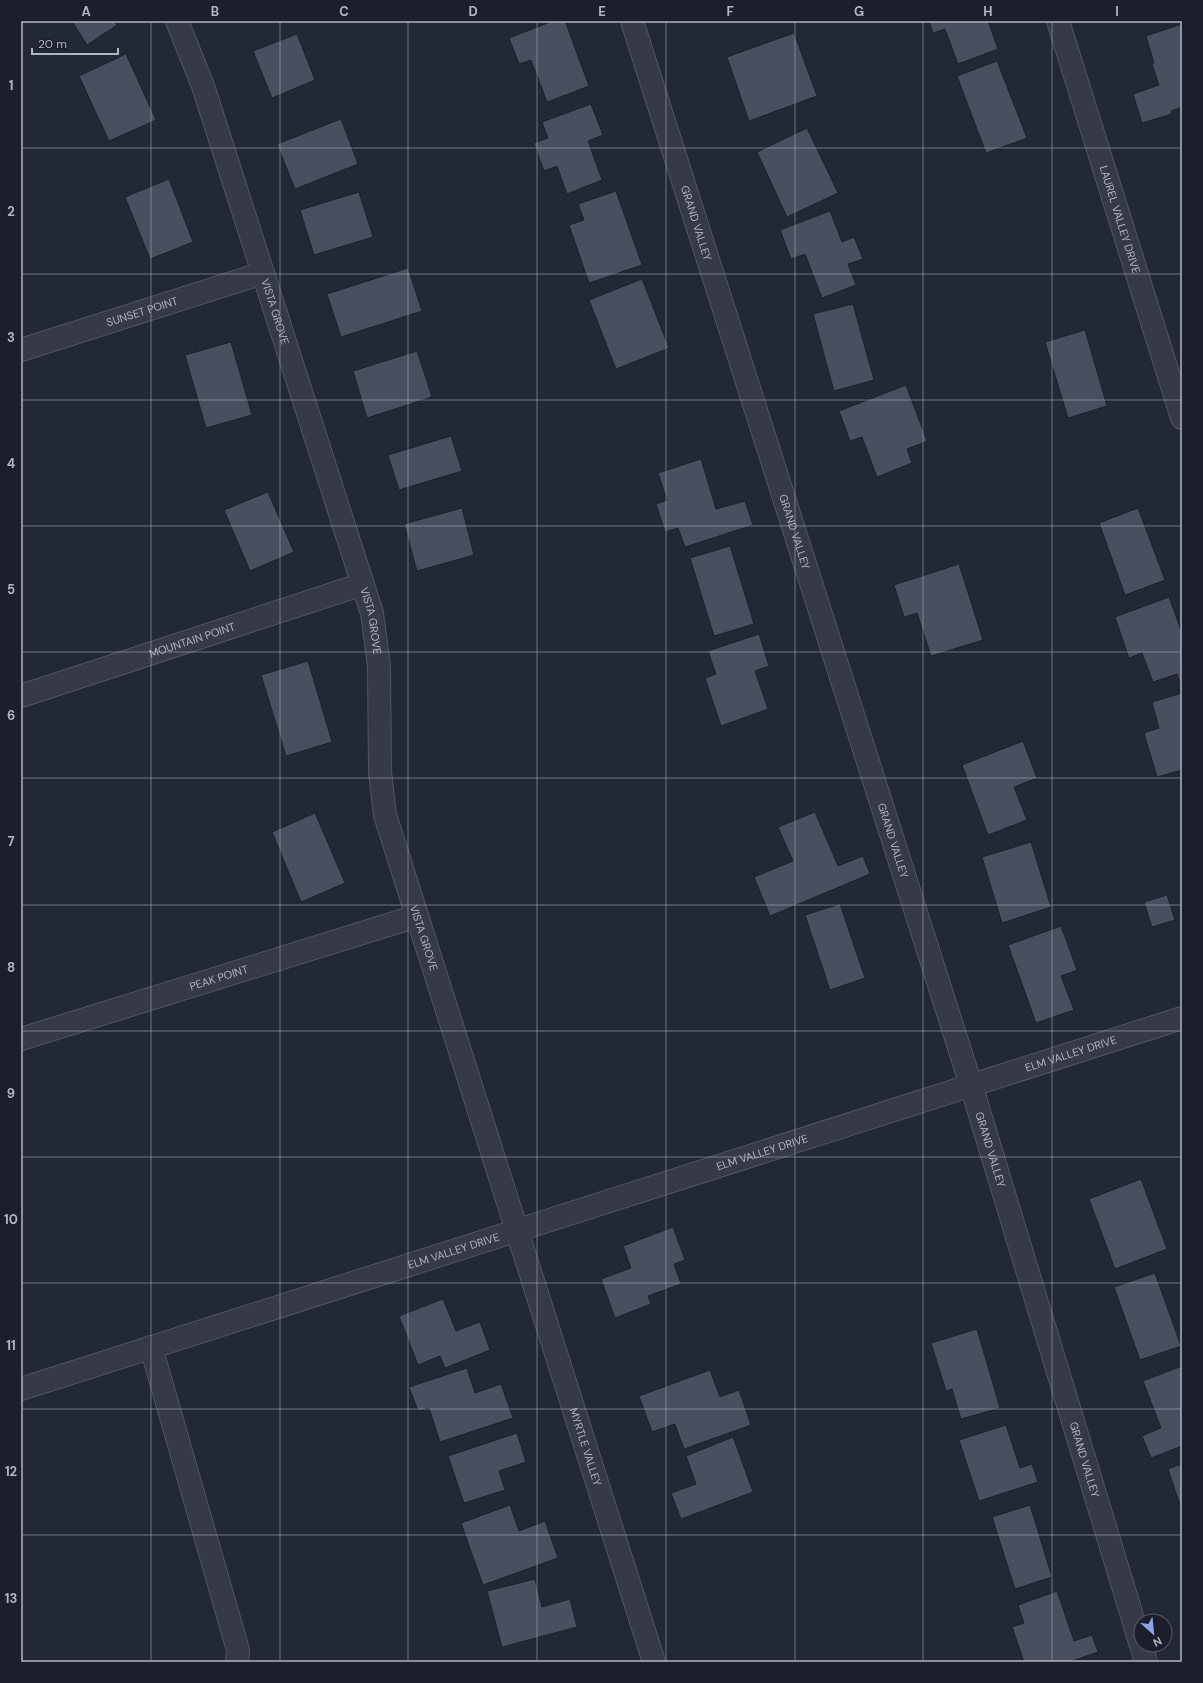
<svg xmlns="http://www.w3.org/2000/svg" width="1203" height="1683" viewBox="0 0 1203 1683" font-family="'DM Sans',sans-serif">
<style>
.building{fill:#4a4f5f;stroke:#1e212d}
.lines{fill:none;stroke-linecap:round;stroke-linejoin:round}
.minor-casing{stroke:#515561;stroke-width:24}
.minor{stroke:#363a46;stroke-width:22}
.grid{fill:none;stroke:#b1b5c2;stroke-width:1;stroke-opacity:0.55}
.labels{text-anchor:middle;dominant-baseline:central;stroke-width:3;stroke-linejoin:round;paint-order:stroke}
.street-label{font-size:11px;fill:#b1b5c2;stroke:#1c1f2b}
.neatline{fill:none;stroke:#b1b5c2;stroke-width:1.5}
.grid-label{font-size:13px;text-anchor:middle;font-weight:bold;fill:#b1b5c2}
</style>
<rect width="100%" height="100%" fill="#232835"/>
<path class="building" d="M72,21h42l3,4 -30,20z
M553,21h12l24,65 -42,16 -16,-42 -12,4 -10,-26z
M929,21h59l10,28 -40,15 -13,-35 -12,4z
M1182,24v83l-11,4 1,3 -30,9 -9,-29 26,-9 -7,-21 2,-1 -8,-27z
M794,33l23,63 -68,25 -22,-64z
M297,34l18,46 -43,18 -19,-47z
M126,54l30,66 -47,21 -30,-65z
M997,61l30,77 -41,15 -29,-77z
M591,104l12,31 -15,6 14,39 -35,14 -10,-28 -13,5 -10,-28 14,-5 -6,-16z
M341,119l17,45 -63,25 -18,-45z
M807,128l31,65 -51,24 -30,-65z
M169,179l24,63 -43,17 -25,-62z
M616,191l26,74 -53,18 -20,-58 15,-5 -6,-16z
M359,192l14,45 -59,18 -14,-45z
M830,211l12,31 12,-5 9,22 -15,5 8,21 -34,13 -17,-44 -14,5 -11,-29z
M408,268l14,43 -81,26 -14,-43z
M642,279l27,69 -53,21 -27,-69z
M853,304l21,76 -40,11 -21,-77z
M1085,330l22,76 -39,12 -23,-76z
M231,342l21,73 -46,13 -21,-73z
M417,351l15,46 -65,21 -14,-47z
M906,385l21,56 -20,8 5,14 -35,14 -15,-40 -12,4 -11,-30z
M451,436l11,35 -63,19 -11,-35z
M701,459l15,50 29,-8 8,24 -68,22 -7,-19 -13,4 -9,-28 11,-4 -9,-27z
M268,492l26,60 -44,19 -26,-61z
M462,508l12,47 -57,16 -13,-47z
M1138,508l27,72 -40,15 -26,-72z
M730,546l24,78 -40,12 -24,-78z
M959,564l24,76 -52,16 -14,-43 -13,4 -10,-32z
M1169,597l13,36 -1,51 -4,-10 -24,8 -11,-29 -13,5 -14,-41z
M759,634l10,32 -14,5 13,38 -47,17 -16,-48 11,-4 -8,-23z
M308,661l24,81 -46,14 -25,-81z
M1182,693v77l-25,7 -13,-44 15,-5 -7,-26z
M1023,741l14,37 -23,9 13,33 -39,15 -26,-70z
M815,812l23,54 25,-10 7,18 -100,42 -16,-39 39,-16 -15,-34z
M315,813l30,70 -44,19 -29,-70z
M1031,842l20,65 -49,16 -20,-66z
M1167,895l8,25 -23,7 -8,-25z
M840,904l25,74 -35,12 -25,-75z
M1061,926l16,44 -16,6 13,34 -38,13 -28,-78z
M1141,1179l26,70 -52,20 -26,-70z
M673,1227l12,33 -11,4 7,20 -33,12 3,8 -36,14 -14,-39 30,-11 -8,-22z
M1155,1273l26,73 -41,14 -26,-73z
M443,1299l13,32 24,-9 10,28 -45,18 -5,-12 -22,9 -19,-49z
M977,1329l23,79 -39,11 -9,-30 -6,2 -15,-48z
M1182,1366v80l-31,12 -9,-22 19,-8 -18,-47z
M467,1368l8,25 26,-9 12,34 -73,24 -11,-34 -11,3 -9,-24z
M710,1370l10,27 19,-7 12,35 -67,24 -9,-25 -23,8 -13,-36z
M1006,1425l14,43 12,-4 6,18 -59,19 -20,-61z
M517,1433l9,29 -27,9 6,19 -41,13 -16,-47z
M733,1437l20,55 -72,27 -10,-26 25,-9 -10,-28z
M1182,1464v47l-14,-42z
M510,1505l9,26 26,-10 13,37 -75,27 -22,-62z
M1030,1505l22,72 -37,12 -23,-72z
M535,1579l7,28 28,-8 7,28 -75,20 -15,-56z
M1057,1591l17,50 18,-6 6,17 -29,10h-45l-12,-35 12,-4 -6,-18z"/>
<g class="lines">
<defs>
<g id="minor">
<path id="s1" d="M177,21l26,65 169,527 7,53 1,106 5,43 269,847"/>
<path id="s2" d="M632,21l339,1064 175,577"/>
<path id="s3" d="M1058,21l124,397"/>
<path id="s4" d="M21,350l242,-77"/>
<path id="s5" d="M21,696l342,-112"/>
<path id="s6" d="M21,1039l396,-123"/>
<path d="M151,1347l87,303 -1,12"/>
<path id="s7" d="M21,1389l1161,-371"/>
</g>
</defs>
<use href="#minor" class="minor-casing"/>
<use href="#minor" class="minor"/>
</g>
<path class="grid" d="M151,21v1641M280,21v1641M408,21v1641M537,21v1641M666,21v1641M795,21v1641M923,21v1641M1052,21v1641M21,148h1161M21,274h1161M21,400h1161M21,526h1161M21,652h1161M21,778h1161M21,905h1161M21,1031h1161M21,1157h1161M21,1283h1161M21,1409h1161M21,1535h1161"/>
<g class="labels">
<g class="street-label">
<text stroke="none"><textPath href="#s3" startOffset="208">LAUREL VALLEY DRIVE</textPath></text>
<text stroke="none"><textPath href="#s2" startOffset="212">GRAND VALLEY</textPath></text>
<text stroke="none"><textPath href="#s4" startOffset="127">SUNSET POINT</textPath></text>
<text stroke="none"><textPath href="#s1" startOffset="307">VISTA GROVE</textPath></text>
<text stroke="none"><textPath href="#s2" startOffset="536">GRAND VALLEY</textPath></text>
<text stroke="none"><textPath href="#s1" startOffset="631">VISTA GROVE</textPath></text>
<text stroke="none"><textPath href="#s5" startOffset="180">MOUNTAIN POINT</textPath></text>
<text stroke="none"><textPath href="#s2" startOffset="860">GRAND VALLEY</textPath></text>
<text stroke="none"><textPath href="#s1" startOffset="955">VISTA GROVE</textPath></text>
<text stroke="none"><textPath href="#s6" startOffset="207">PEAK POINT</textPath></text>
<text stroke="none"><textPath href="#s7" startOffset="1102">ELM VALLEY DRIVE</textPath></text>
<text stroke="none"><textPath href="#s2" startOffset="1184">GRAND VALLEY</textPath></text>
<text stroke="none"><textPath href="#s7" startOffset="778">ELM VALLEY DRIVE</textPath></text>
<text stroke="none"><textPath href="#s7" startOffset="454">ELM VALLEY DRIVE</textPath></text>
<text stroke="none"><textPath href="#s1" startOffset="1489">MYRTLE VALLEY</textPath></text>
<text stroke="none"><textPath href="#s2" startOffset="1508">GRAND VALLEY</textPath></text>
</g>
</g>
<rect width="1203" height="1683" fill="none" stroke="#1c1f2b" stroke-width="44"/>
<g transform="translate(1153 1633) rotate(153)"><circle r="19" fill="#1c1f2b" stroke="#585b67"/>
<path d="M0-3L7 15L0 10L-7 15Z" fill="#8fa3ea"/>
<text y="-6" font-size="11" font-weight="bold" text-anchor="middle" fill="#b1b5c2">N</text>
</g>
<path d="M32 48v6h86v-6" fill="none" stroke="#b1b5c2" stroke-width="2"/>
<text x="38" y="48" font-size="12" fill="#b1b5c2" stroke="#1c1f2b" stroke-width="3" paint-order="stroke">20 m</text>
<rect x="22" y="22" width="1159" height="1639" class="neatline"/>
<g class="grid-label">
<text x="86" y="16">A</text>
<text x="215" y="16">B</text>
<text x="344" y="16">C</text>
<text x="473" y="16">D</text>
<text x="602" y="16">E</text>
<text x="730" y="16">F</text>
<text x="859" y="16">G</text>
<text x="988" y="16">H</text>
<text x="1117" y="16">I</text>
<text x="11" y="90">1</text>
<text x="11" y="216">2</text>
<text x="11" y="342">3</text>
<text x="11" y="468">4</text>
<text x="11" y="594">5</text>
<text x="11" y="720">6</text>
<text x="11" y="846">7</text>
<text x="11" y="972">8</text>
<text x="11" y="1098">9</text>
<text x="11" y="1224">10</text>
<text x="11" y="1350">11</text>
<text x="11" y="1476">12</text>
<text x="11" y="1603">13</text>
</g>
</svg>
